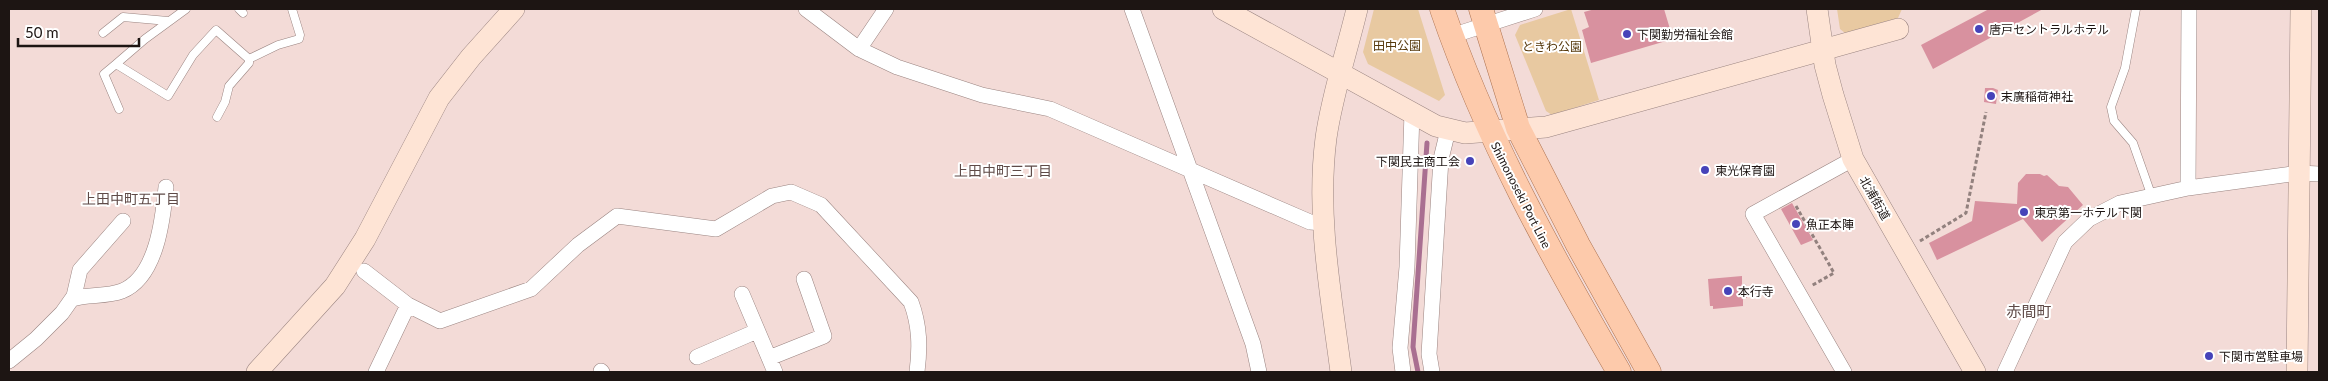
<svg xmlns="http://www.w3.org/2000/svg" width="2328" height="381" viewBox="0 0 2328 381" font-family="Lato,'Noto Sans JP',sans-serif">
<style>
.green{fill:#e8c9a1}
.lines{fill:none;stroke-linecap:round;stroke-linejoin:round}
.stream{stroke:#a96f91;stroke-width:5}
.building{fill:#d8919f}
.lane-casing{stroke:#9a8481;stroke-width:9}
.street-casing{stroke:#9a8481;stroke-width:16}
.secondary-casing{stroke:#9a8481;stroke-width:22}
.primary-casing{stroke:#ad7351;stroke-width:25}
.path{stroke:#92817e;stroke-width:3;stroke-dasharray:4 2.5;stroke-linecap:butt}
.lane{stroke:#fff;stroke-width:8}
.street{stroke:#fff;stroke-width:15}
.secondary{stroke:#fee4d5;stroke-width:21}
.primary{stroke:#fdcaab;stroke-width:24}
.poi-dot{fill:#4643b9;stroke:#fff;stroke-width:2}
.labels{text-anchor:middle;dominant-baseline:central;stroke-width:4;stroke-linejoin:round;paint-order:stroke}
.poi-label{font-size:12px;fill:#1d1513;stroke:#fff;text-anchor:start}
.park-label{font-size:12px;fill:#55380b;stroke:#fff}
.street-label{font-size:12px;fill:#1d1513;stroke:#fff}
.neighbourhood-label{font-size:14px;fill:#5f4b48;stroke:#fff}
.quarter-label{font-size:15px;fill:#5f4b48;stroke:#fff}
</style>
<rect width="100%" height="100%" fill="#f3dbd7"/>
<path class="green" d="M1374,9h44l27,86 -6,6 -71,-37 -5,-12z
M1571,9l28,91 -47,15 -6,-4 -31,-76 5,-10z
M1837,9h65l-4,9 -53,15 -5,-4z"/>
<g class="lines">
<path class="stream" d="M1418,372l-5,-25 14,-204"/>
</g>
<path class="building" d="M1595,9h69l9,30 -82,24 -9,-33 7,-3 -5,-15z
M1989,9h54l-110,60 -12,-24z
M1985,88h8l5,2 -2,14 -12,-2z
M2026,174h14l4,2 3,-1 12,11 9,1 15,18 -41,37 -19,-23 -86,41 -8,-17 43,-22 3,-20 42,3 1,-21z
M1792,203l21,37 -12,5 -20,-36z
M1742,276v8h4l1,14h-4v8l-30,3v-3h-3l-2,-27z"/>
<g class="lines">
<defs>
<path id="lane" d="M186,9l-41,30 -29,25 52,32 25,-41 23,-25 33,29 29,-14 21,-6 1,-4 -8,-26
M239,9l4,4
M2136,9l-11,59 -14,39 3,14 19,22 19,54
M103,33l20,-16 45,4
M116,64l-12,10 15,35
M217,117l8,-15 4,-16 20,-23v-4"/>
<path id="street" d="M806,9l53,40 38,18 85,28 68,14 260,113 14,1
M1132,9l121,335 6,28
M1451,36l84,-27
M859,49l27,-40
M2188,188l1,-179
M364,271l44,34 32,16 91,-32 47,-44 39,-29 99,13 56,-33 19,-4 30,13 90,97c9,24 9,46 6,70
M742,294l33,78
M72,299c16,-5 34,-2 50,-8 35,-14 41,-73 44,-104
M697,357l60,-26
M769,358l55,-22 -20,-57
M9,361l27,-22 26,-26 12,-17 6,-26 43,-49
M601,371l1,1
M376,372l32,-67
M1403,372l-3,-24 7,-81 5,-155
M1432,372l-3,-18 12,-195 7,-29
M1844,372l-91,-158 100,-55
M2005,372l60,-130 24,-23 31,-16 68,-15 111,-15 20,1"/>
<path id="secondary" d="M1223,9l213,117 29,7 81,-6 352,-98
M1817,9l8,56 8,30 20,64 122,213
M257,372l78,-86 30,-47 74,-141 32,-41 43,-48
M1341,372c-10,-77 -25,-156 -15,-234 6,-43 21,-87 31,-129
M2297,372l4,-363"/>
<path id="primary" d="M1442,9c45,131 108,244 177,363
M1481,9l37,119 60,117 71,127"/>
</defs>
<use href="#lane" class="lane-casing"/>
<use href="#street" class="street-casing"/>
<use href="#secondary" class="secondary-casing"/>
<use href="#primary" class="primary-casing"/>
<path class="path" d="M1796,206l38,67 -23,13
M1920,241l46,-28 20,-101"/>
<use href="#lane" class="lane"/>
<use href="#street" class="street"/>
<use href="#secondary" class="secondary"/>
<use href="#primary" class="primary"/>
</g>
<g class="poi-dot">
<circle cx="1979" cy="29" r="5"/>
<circle cx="1627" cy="34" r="5"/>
<circle cx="1991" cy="96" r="5"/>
<circle cx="1470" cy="161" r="5"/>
<circle cx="1705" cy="170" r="5"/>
<circle cx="2024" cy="212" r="5"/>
<circle cx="1796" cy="224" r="5"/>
<circle cx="1728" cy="291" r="5"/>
<circle cx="2209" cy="356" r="5"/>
</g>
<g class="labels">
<g class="poi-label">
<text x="1989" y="29">唐戸セントラルホテル</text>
<text x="1637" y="34">下関勤労福祉会館</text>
<text x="2001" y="96">末廣稲荷神社</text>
<text x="1460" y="161" text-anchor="end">下関民主商工会</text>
<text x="1715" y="170">東光保育園</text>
<text x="2034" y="212">東京第一ホテル下関</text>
<text x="1806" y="224">魚正本陣</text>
<text x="1738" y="291">本行寺</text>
<text x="2219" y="356">下関市営駐車場</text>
</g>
<g class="park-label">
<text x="1397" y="45">田中公園</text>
<text x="1552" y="46">ときわ公園</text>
</g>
<g class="street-label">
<text transform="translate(1521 195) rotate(63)">Shimonoseki Port Line</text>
<text transform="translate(1875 198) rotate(60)">北浦街道</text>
</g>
<g class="neighbourhood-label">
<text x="1003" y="170">上田中町三丁目</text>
<text x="131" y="198">上田中町五丁目</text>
</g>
<g class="quarter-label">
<text x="2029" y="311">赤間町</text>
</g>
</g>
<rect width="2328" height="381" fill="none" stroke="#1d1513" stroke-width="20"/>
<path d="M18 38v8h121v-8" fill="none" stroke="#1d1513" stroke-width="2.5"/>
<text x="25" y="38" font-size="15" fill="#1d1513" stroke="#ffffff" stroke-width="4" paint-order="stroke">50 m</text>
</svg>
